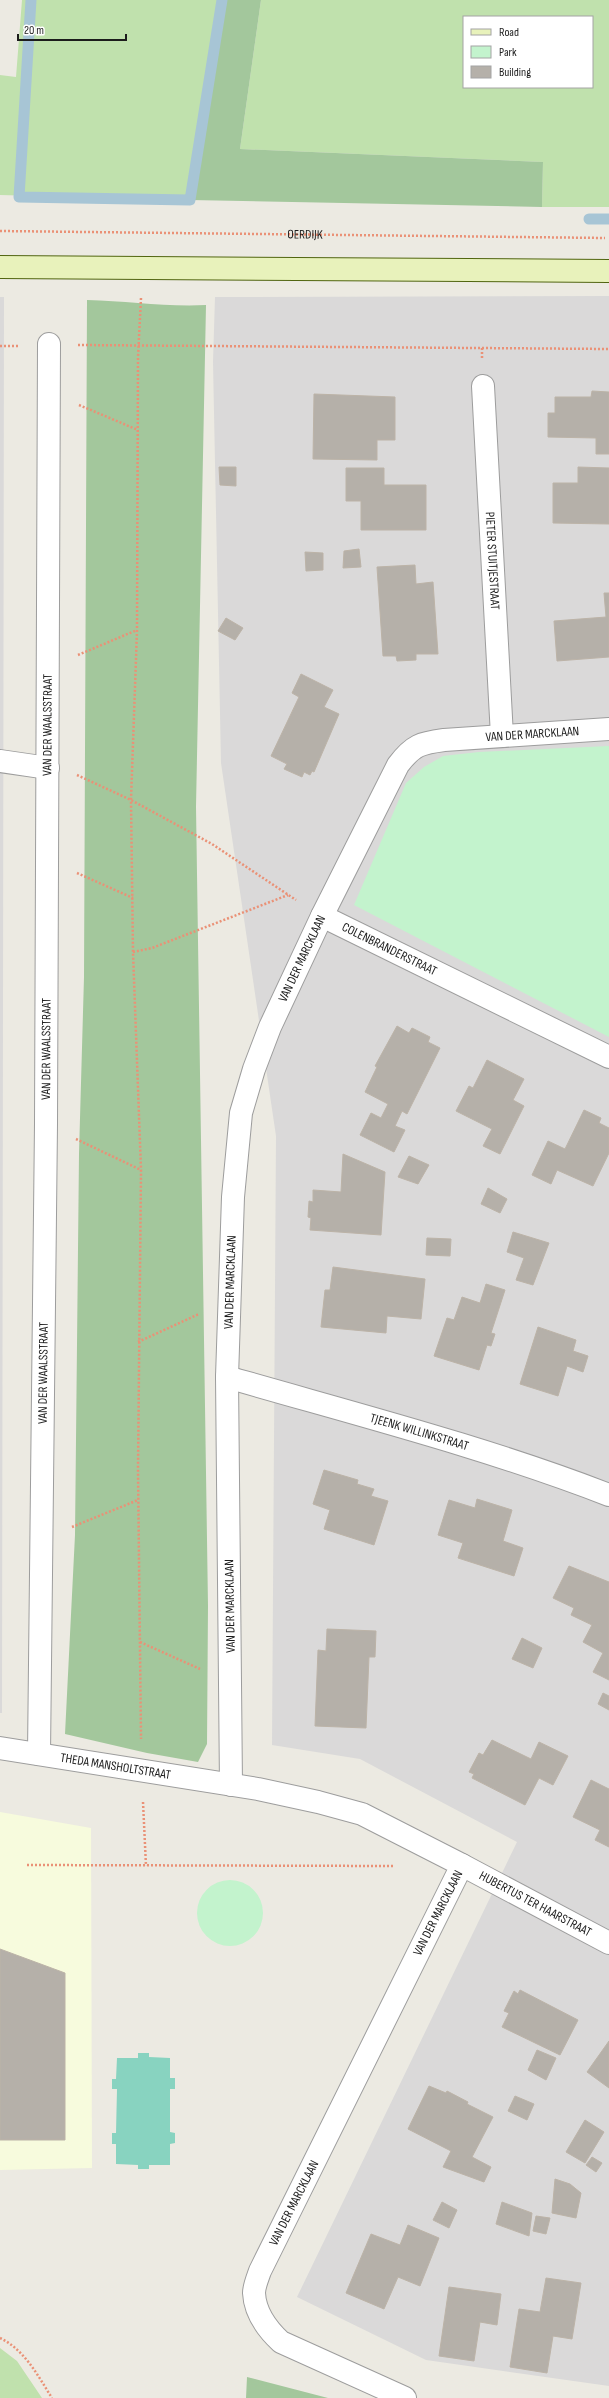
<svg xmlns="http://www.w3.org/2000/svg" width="609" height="2398" viewBox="0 0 609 2398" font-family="'Sofia Sans Condensed',sans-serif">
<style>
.residential{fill:#dad9d9}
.education{fill:#f7fbdd}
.grass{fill:#c0e1ad;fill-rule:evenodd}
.forest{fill:#a3c79c}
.park{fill:#c3f3cd}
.pitch{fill:#88d3c0}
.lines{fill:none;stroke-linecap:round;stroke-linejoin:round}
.stream{stroke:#a7c5d5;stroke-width:11}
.building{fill:#b5b0a9;stroke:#bcb3a7}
.street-casing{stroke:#9d9d9d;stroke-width:24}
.secondary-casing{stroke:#516510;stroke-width:24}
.path{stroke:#ea9176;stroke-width:2.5;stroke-dasharray:2 2;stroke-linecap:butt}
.street{stroke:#fff;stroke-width:22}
.secondary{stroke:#e8f2bb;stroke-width:22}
.labels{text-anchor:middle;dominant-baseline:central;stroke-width:4;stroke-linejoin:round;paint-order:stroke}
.street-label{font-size:13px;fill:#1c1c1c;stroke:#fff}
</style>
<rect width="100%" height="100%" fill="#eceae2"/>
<path class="residential" d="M609,296v2090l-183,-26 -129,-63 220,-455 -157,-83 -88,-14 4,-609 -55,-373 -8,-401 2,-65z
M0,297h4l-2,1416h-2z"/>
<path class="education" d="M0,1812l91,16 1,340 -92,2z"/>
<path class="grass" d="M22,0h200l-32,200 -190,-5v-120l16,2z
M261,0h348v207h-67l1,-45 -303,-13zM464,17h128v70h-128z
M0,2348l17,13 25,37h-42z"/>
<path class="forest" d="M222,0h39l-21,149 303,13 -1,45 -352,-7z
M87,300c40,1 79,7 119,5l-10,502 12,799 -1,138 -9,18 -51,-9 -82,-19 10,-199 4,-381 5,-177z
M247,2377l81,21h-82z"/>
<path class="park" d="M609,746v291l-255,-132 52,-122 18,-16 19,-11 36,-4z
M197 1913a33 33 0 1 1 66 0a33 33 0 1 1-66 0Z"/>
<path class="pitch" d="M138,2053h11v4l21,1v20h5v11h-5v43l5,1v10l-5,1v21h-21v4h-11v-4l-22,-1v-20h-4v-11h4l1,-44h-5v-10h4l1,-21h21z"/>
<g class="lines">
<path class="stream" d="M31,0l-12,197 171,3 32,-200
M589,219h20"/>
</g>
<path class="building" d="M592,391l17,1v62h-13v-16l-48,-1v-24h7v-16h36z
M314,394l81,3v43h-18v20l-64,-1z
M219,467h17v19l-16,-1z
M578,467l31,1v56l-56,-1v-40h25z
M346,468h38v17h42v45h-65v-29h-15z
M359,549l2,18 -18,1 1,-17z
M305,552l18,1v17l-17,1z
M415,565l1,19 17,-2 5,72h-22v6l-19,1 -1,-5h-13l-6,-89z
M604,593h5v64l-52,4 -3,-40 52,-4z
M226,618l17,10 -8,12 -17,-9z
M301,674l32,16 -9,17 15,7 -25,58 -2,-1 -2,4 -6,-3 -2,5 -18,-8 3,-5 -16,-8 28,-59 -7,-4z
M397,1026l12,7 3,-5 18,9 -2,5 12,6 -33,66 -5,-3 -7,15 10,4 -11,22 -34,-17 11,-22 10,5 7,-14 -23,-12 12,-25 -2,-1z
M487,1060l37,19 -11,21 11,6 -24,48 -17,-8 9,-17 -36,-18 13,-25 4,2z
M584,1110l17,8 -2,5 10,5v25l-16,33 -36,-16 -6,14 -19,-9 16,-34 17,8z
M343,1154l42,18 -4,63 -71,-5 1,-12 -3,-1 1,-16 4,1v-12l28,2z
M409,1156l20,9 -11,19 -20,-7z
M488,1188l19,11 -7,14 -19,-9z
M513,1232l36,11 -16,42 -17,-5 8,-22 -17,-6z
M427,1238l24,1 -1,17 -24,-1z
M333,1267l92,12 -4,40 -34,-3 -1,17 -65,-6 4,-37h5z
M486,1284l19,6 -14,43 4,1 -4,12 -4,-1 -8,25 -45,-14 13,-38 7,2 8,-23 18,6z
M538,1327l38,13 -3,11 15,5 -5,16 -16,-6 -9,30 -38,-12z
M324,1470l34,10 -1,4 17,5 -3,7 17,5 -14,44 -50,-16 6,-19 -17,-6z
M477,1499l35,11 -9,31 20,7 -9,28 -56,-18 5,-15 -25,-8 11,-35 26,8z
M569,1566l40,16v98l-16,-8 10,-19 -20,-11 9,-17 -21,-10 3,-7 -21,-10z
M327,1629l49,2 -1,26h-6l-3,71 -51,-2 3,-76 8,1z
M522,1638l20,10 -9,20 -21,-9z
M603,1693l6,3v14l-11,-6z
M492,1740l39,19 8,-17 29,14 -15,29 -14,-7 -14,27 -53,-27 2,-4 -5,-2 10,-19 4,2z
M591,1780l18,9v58l-14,-7 5,-10 -27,-13z
M0,1949l65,24v167h-65z
M520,1990l58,30 -18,35 -58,-28 7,-14 -5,-2 10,-20 4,3z
M609,2041v47l-22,-16z
M537,2050l19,8 -10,22 -18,-10z
M429,2086l17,7 1,-2 21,11 -1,2 26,13 -21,40 19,10 -7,15 -41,-15 8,-16 -43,-22z
M515,2096l19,8 -7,16 -19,-9z
M585,2120l19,12 -19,31 -19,-11z
M592,2157l10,6 -6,9 -10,-7z
M555,2179l15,5 11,9 -5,25 -24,-5z
M442,2202l15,8 -8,18 -16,-8z
M502,2202l30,11 -3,23 -33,-12z
M536,2216l14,2 -4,16 -13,-3z
M408,2225l31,13 -19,48 -22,-9 -14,32 -38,-16 25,-59 29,11z
M546,2278l35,5 -9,56 -19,-3 -6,37 -37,-6 9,-58 21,3z
M449,2287l52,7 -4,31 -17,-3 -6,39 -35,-5z"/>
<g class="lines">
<defs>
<g id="street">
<path id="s2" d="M483,386l19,350"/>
<path d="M0,761l48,7"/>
<path id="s3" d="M322,916l287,141"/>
<path id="s4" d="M227,1377c128,37 258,70 382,118"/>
<path id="s5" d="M0,1748l258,41 60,13 44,12 100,51 -202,406c-2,6 -6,15 -6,22 1,20 13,36 27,49l124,56"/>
<path id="s6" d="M39,1754l7,-630 3,-780"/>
<path id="s7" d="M231,1785l-4,-408 6,-180 8,-84 13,-44 16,-42 52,-111 76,-151c15,-20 23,-22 46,-25l165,-11"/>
<path id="s8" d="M462,1865l147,78"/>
</g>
<path id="secondary" d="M0,267l609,4"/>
</defs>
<use href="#street" class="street-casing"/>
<use href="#secondary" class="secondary-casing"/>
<g class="path">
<path id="s1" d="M0,231l605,7"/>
<path d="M141,298l-3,59 -1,273 -6,170 2,152 8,218 -3,300 3,269"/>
<path d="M78,345l531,4"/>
<path d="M0,346h19"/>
<path d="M482,348v10"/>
<path d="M79,405l59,25"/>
<path d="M78,655l59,-25"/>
<path d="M77,775l54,25 81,44 84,56"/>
<path d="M77,873l56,25"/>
<path d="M133,952l19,-4 136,-53"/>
<path d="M76,1139l65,31"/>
<path d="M138,1342l61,-28"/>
<path d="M72,1527l66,-27"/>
<path d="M140,1642l60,27"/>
<path d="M143,1802l3,64"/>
<path d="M27,1865l367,1"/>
<path d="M0,2338c25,12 38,38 52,60"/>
</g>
<use href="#street" class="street"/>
<use href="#secondary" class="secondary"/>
</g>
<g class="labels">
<g class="street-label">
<text stroke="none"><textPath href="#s1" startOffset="305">OERDIJK</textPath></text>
<text stroke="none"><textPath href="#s2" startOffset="175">PIETER STUITJESTRAAT</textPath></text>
<text stroke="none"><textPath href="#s6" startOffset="1029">VAN DER WAALSSTRAAT</textPath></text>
<text stroke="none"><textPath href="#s7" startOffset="1198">VAN DER MARCKLAAN</textPath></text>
<text stroke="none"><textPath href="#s3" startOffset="75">COLENBRANDERSTRAAT</textPath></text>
<text stroke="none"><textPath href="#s7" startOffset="839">VAN DER MARCKLAAN</textPath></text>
<text stroke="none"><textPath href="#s6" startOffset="705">VAN DER WAALSSTRAAT</textPath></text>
<text stroke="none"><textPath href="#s7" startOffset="503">VAN DER MARCKLAAN</textPath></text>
<text stroke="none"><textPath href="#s6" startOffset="381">VAN DER WAALSSTRAAT</textPath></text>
<text stroke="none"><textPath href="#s4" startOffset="200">TJEENK WILLINKSTRAAT</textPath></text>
<text transform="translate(230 1606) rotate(-91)">VAN DER MARCKLAAN</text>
<text stroke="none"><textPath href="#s5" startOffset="117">THEDA MANSHOLTSTRAAT</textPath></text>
<text stroke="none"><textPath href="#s8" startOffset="83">HUBERTUS TER HAARSTRAAT</textPath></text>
<text transform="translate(438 1913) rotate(-63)">VAN DER MARCKLAAN</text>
<text transform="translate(294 2203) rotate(-63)">VAN DER MARCKLAAN</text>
</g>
</g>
<rect x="463" y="16" width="130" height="72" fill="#ffffff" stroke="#a4a4a4"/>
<rect x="471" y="29" width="20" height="6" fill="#e8f2bb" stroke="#a4a4a4"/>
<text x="499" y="36" font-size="12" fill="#1c1c1c">Road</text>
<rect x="471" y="46" width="20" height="12" fill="#c3f3cd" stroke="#a4a4a4"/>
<text x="499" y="56" font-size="12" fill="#1c1c1c">Park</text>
<rect x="471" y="66" width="20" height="12" fill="#b5b0a9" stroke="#a4a4a4"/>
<text x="499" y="76" font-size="12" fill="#1c1c1c">Building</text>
<path d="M18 34v6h108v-6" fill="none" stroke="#1c1c1c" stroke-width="2"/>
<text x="24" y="34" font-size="12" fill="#1c1c1c" stroke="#ffffff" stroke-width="3" paint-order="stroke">20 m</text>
</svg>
